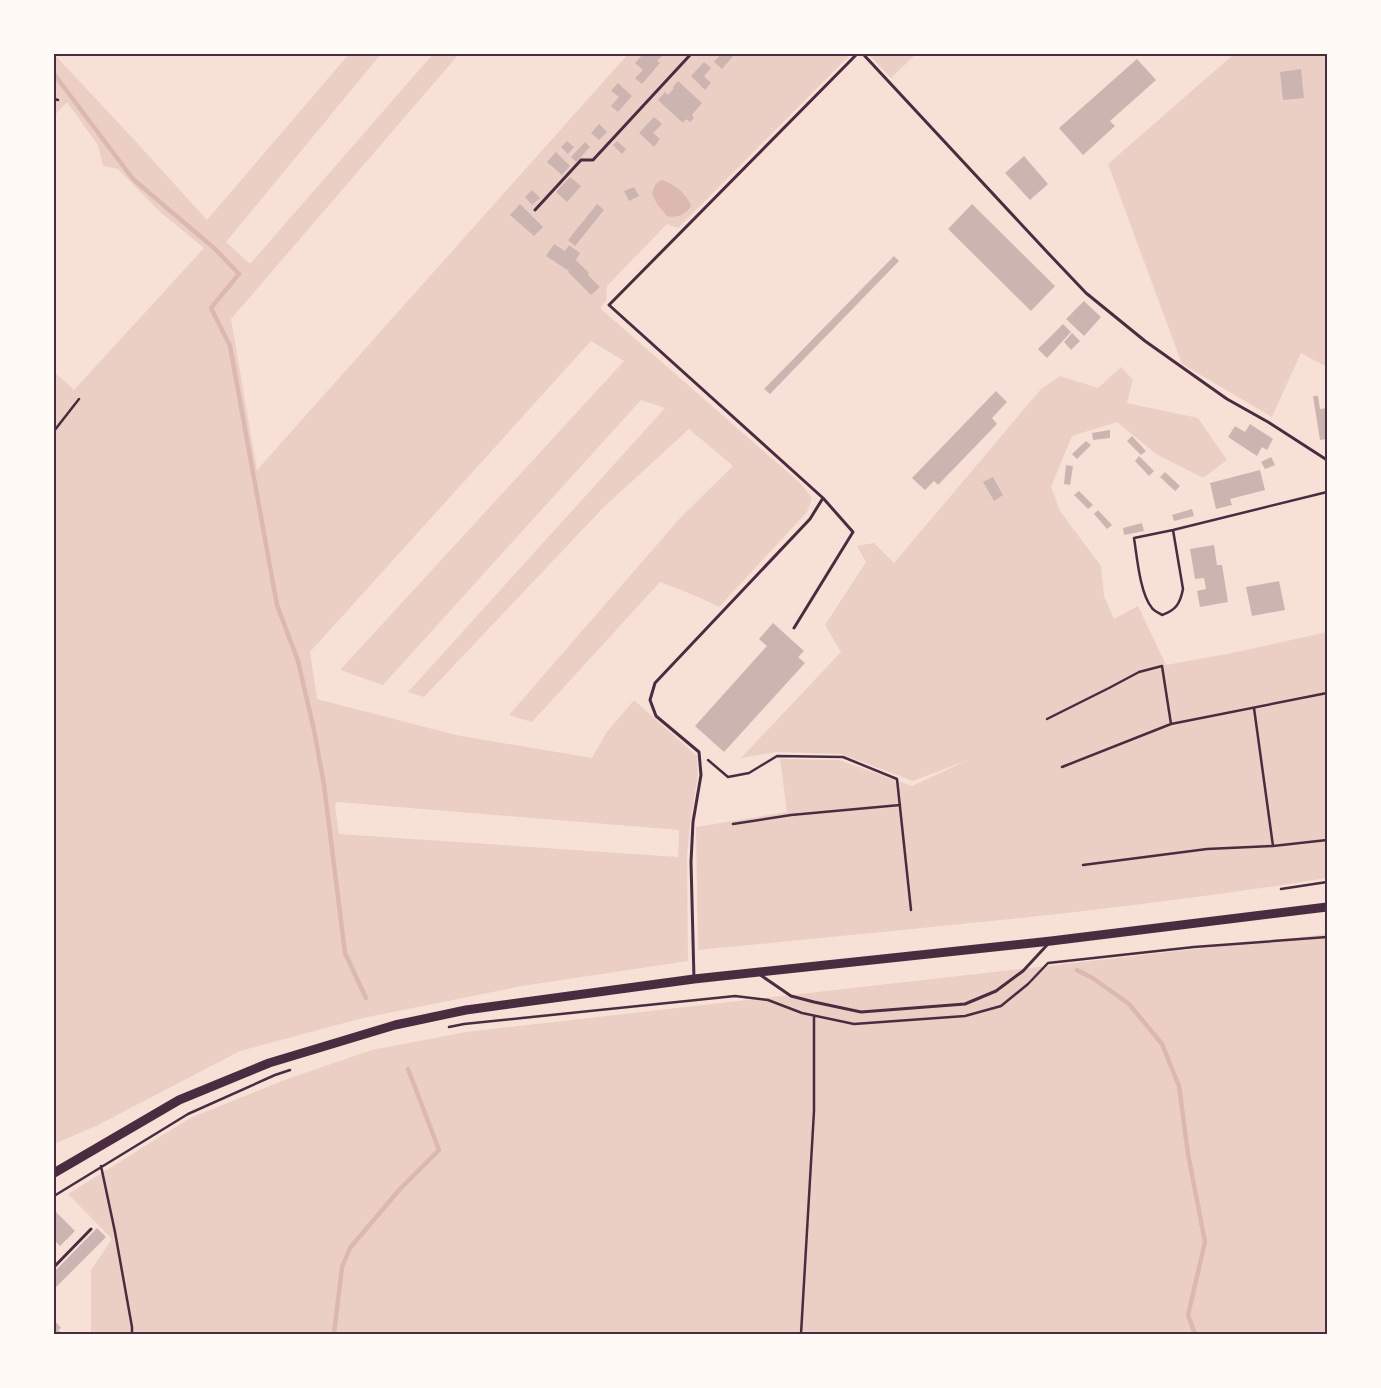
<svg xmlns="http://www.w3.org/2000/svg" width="1381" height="1388" viewBox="0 0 1381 1388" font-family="Spectral,serif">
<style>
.green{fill:#ebcfc5;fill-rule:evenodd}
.water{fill:#dcb8b0}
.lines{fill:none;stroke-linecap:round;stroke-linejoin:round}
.stream{stroke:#dcb8b0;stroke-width:4.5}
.building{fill:#ccb4b1}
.path{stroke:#4a2c40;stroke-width:2.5}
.service{stroke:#4a2c40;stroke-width:3}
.secondary{stroke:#4a2c40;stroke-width:9}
.neatline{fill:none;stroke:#4a2c40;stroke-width:2}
</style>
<rect width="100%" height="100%" fill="#f7e1d7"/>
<path class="green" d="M54,54l86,92 67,74 142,-166h32l-155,188 24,22 183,-210h26l-228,265 26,151 371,-416h223l-173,174 -11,-4 -60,62 -1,15 -6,7 200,175 12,15 -5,14 -88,95 -23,-11 -36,-14 -128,140 -23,-7 172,-198 52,-51 -44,-37 -85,78 -180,190 -16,-5 257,-284 -24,-8 -258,285 -43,-15 284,-309 -33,-20 -281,311 7,47 139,36 136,23 14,-25 28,-33 63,56 1,19 -8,49 -3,33 1,104 -166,25 -159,32 -123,33 -144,75 -42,18v-772l20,18 130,-142 -45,-37 -41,-42 -15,-3 -5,-21 -31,-43 -13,14zM337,802l342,28 -1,27 -339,-23 -4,-28z
M868,54h48l-25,24z
M1234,54h93v313l-26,-14 -29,64 -90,-53 -74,-200z
M1121,367l12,13 -6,23 71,15 29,42 -24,18 -47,-24 -39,-32 -45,14 -21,51 9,24 41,55 3,30 10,23 24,-13 28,59 71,-13 90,-20v246c-208,34 -419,51 -629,72l-2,-123 91,-15 -7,-53 59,1 73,26 56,-26 -55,21 -72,-27 -65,-2 -35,6 100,-106 -16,-27 41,-63 -9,-16 17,-3 20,20 147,-174 19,-13 38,12z
M1327,934v400h-1236v-64l21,-31 -44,-45 122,-76 97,-39 85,-29 94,-18z"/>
<path class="water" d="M662,180c14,5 24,13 29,26 -6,9 -14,12 -24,10l-10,-12 -5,-10c2,-6 3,-12 10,-14z"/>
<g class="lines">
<path class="stream" d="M54,74l79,105 82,70 24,25 -28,34 19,38 47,259 21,56 16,69 10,55 21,168 21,45
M1077,970l17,9 35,25 33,40 17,42 9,68 17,88 -17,73 7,19
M334,1334l8,-67 8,-19 50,-59 39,-39 -31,-81"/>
</g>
<path class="building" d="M643,54h17l2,2 -5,5 3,2 -18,21 -7,-6 8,-8 -8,-7z
M721,54h14l-13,15 -8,-7z
M1137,59l19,21 -46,41 5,5 -32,29 -24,-27z
M704,62l7,6 -7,8 7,7 -6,7 -14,-14z
M1301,69l3,29 -21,2 -3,-28z
M678,81l24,22 -10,12 2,3 -4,4 -4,-3 -3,4 -25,-23 7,-8 3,3 6,-7 -1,-1z
M618,83l14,13 -14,16 -7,-6 8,-9 -8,-6z
M654,117l8,7 -9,9 7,6 -6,8 -15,-14z
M599,124l8,8 -8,8 -8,-7z
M567,141l7,6 -6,7 -7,-7z
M617,141l9,8 -4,5 -9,-9z
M585,142l5,5 -14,15 -5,-5z
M556,152l14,14 -8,9 -15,-13z
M1024,156l24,28 -18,16 -25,-27z
M570,177l11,9 -14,16 -11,-10z
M634,187l5,9 -10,5 -5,-10z
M532,190l8,8 -8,7 -7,-8z
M520,204l23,23 -9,9 -24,-21z
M597,204l7,6 -29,36 -7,-6z
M972,204l83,82 -24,25 -83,-82z
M554,244l11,7 4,-6 11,8 -4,7 13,13 -1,2 12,12 -9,8 -23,-23 1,-1 -23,-15z
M894,256l5,5 -129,133 -6,-5z
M1084,301l17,16 -17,19 -18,-17z
M1063,324l8,8 -24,26 -9,-9z
M1072,333l8,8 -9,9 -7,-8z
M996,391l11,11 -15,16 5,6 -59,61 -4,-4 -9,9 -13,-12z
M1313,396h5l2,13 7,-1v31l-7,1z
M1250,424l23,15 -6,11 -5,-3 -5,9 -29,-19 7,-11 10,6z
M1110,430v8l-17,2 -1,-7z
M1132,436l14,15 -5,4 -14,-14z
M1086,441l5,4 -14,14 -5,-5z
M1139,456l15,15 -5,5 -14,-15z
M1271,457l4,8 -10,4 -4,-7z
M1066,465l7,1 -3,19 -6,-1z
M1260,470l5,20 -35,9 2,6 -16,4 -6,-26z
M1165,472l15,14 -5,5 -15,-14z
M993,477l10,18 -9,6 -11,-19z
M1079,491l14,14 -5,4 -14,-14z
M1192,509l2,7 -20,5 -2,-6z
M1098,510l14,15 -5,4 -13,-15z
M1142,523l2,8 -20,4 -1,-7z
M1214,545l3,20h5l6,37 -28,5 -3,-16 9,-2 -2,-11 -9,1 -5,-30z
M1279,581l6,29 -33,6 -6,-29z
M773,623l31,28 -6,6 7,6 -81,89 -29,-26 72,-80 -8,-7z
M54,1210l21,21 -15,15 -6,-6z
M97,1228l9,9 -52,52v-17z
M54,1320l7,8 -3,2 5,4h-9z"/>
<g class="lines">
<path class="path" d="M54,99l4,1
M54,431l25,-32
M1173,530l10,59c-3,15 -7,21 -21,26 -3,-2 -8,-4 -10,-7 -12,-14 -15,-51 -18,-70l39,-8 154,-38
M1254,708l19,138
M1047,719l62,-31 30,-16 23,-6 9,58
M708,760l20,17 21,-4 28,-17 66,1 54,22 14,131
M1062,767l109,-43 156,-31
M733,824l58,-9 109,-10
M1083,865l124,-16 66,-3 54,-6
M1281,889l46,-7
M449,1027l15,-3 271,-28 33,4 34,13 52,11 111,-8 36,-10 27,-22 20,-21 146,-16 133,-10
M101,1166l14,66 17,95v7
M54,1196l134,-82 87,-39 15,-5
M801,1334l13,-223v-95"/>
<path class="service" d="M863,54l185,199 38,40 59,48 48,34 34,24 41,23 59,38
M535,210l46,-50h12l98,-106
M794,628l59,-96 -30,-34 -214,-193 248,-251
M759,974l32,22 23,6 47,10 104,-8 31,-13 27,-20 25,-27
M694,979l-3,-117 2,-40 8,-47 -2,-23 -43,-36 -6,-16 5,-17 155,-164 13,-21
M54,1267l37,-38"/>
<path class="secondary" d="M54,1173l125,-73 90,-37 126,-38 71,-15 228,-31 357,-38 276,-34"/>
</g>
<rect width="1381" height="1388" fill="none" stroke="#fffaf5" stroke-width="110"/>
<rect x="55" y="55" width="1271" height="1278" class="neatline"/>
</svg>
